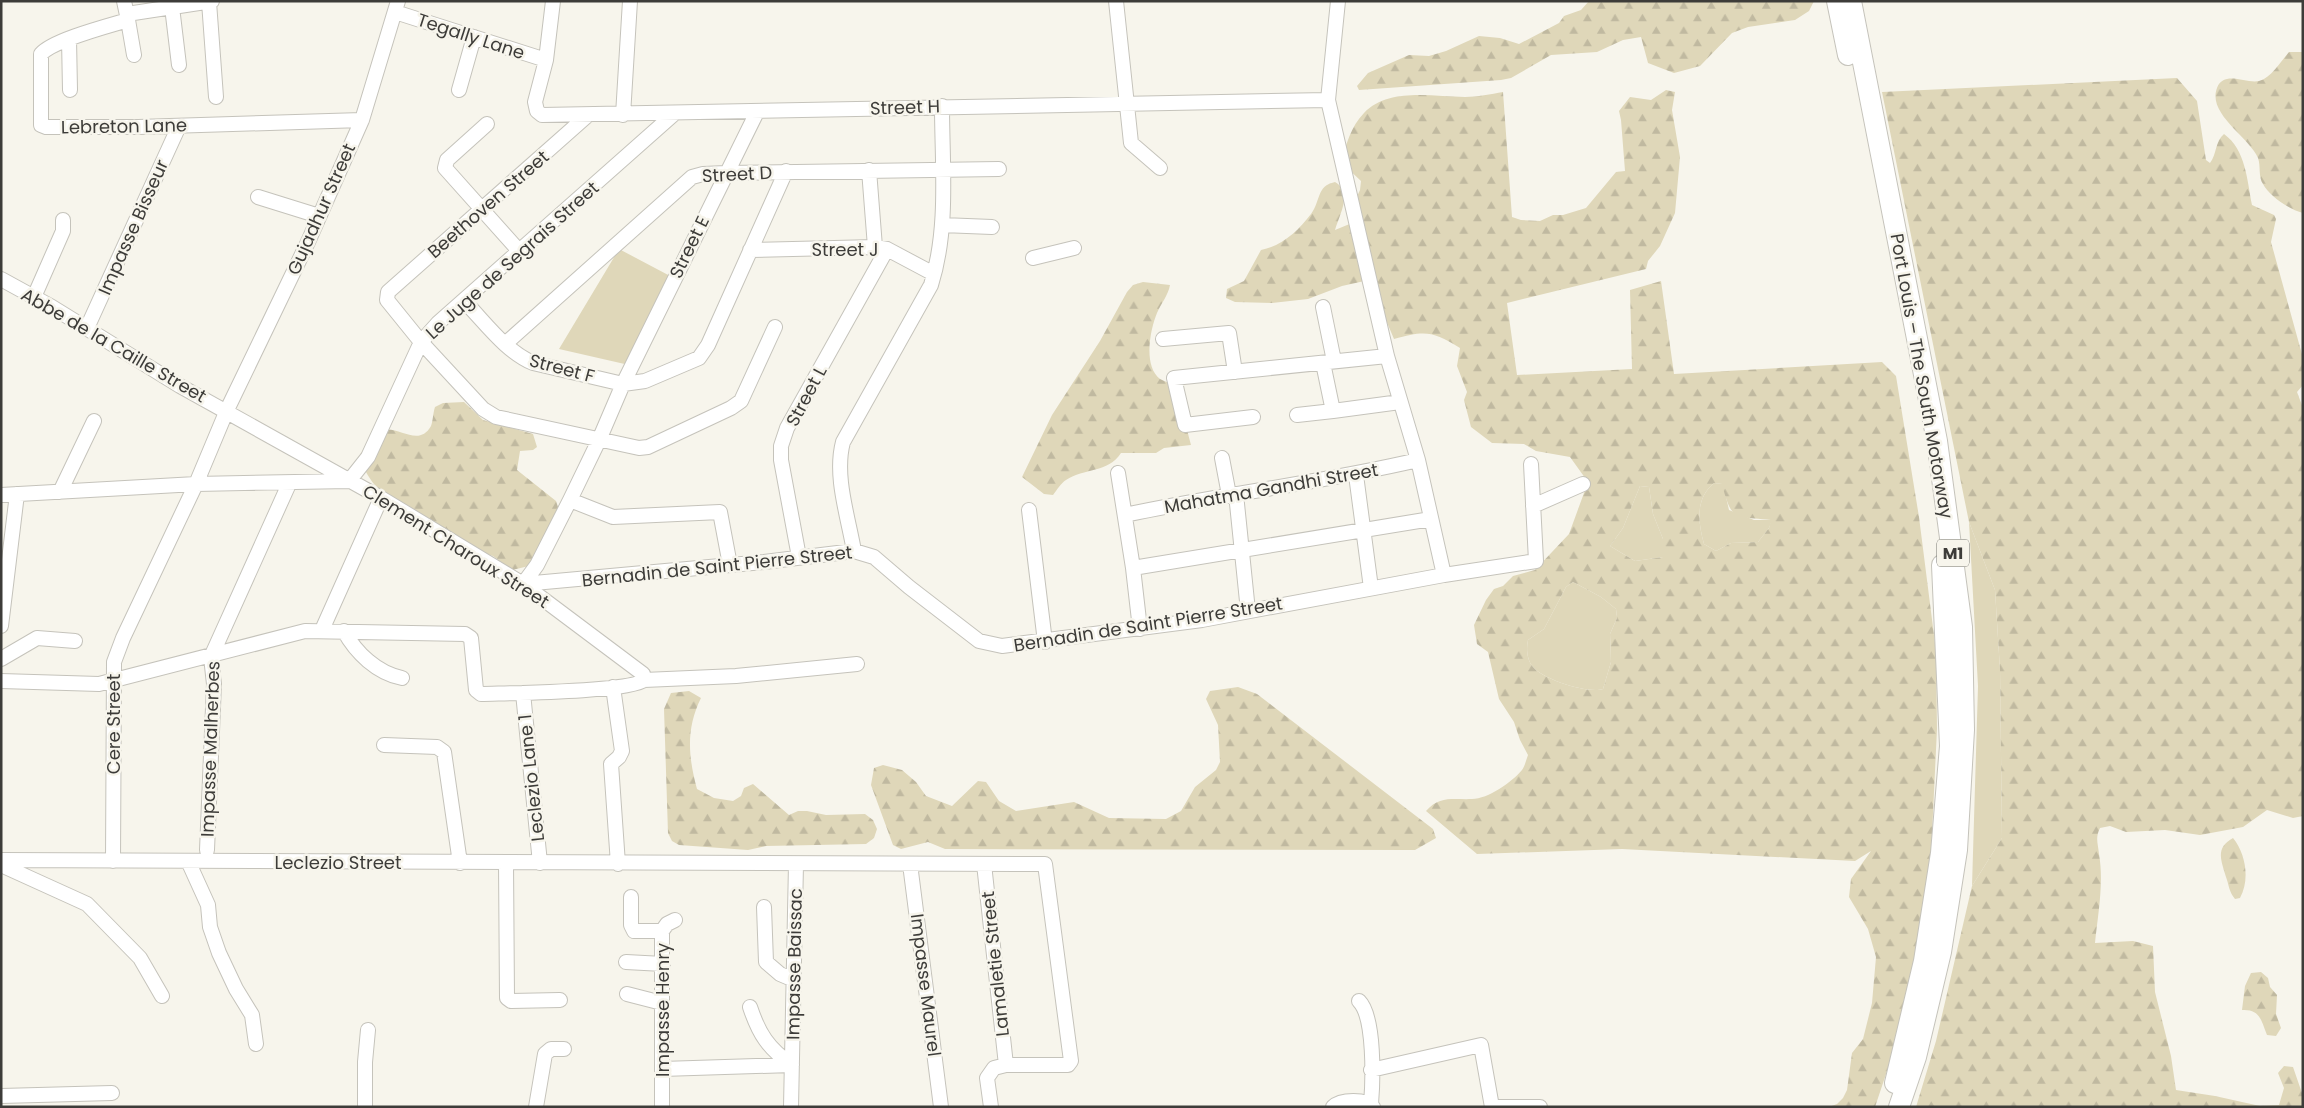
<svg xmlns="http://www.w3.org/2000/svg" width="2304" height="1108" viewBox="0 0 2304 1108" font-family="Poppins,sans-serif">
<style>
.green{fill:#dfd7b9}
.forest{fill:url(#forest-firs);fill-rule:evenodd}
.lines{fill:none;stroke-linecap:round;stroke-linejoin:round}
.minor-casing{stroke:#c5c3bb;stroke-width:16}
.highway-casing{stroke:#c5c3bb;stroke-width:22}
.minor{stroke:#fff;stroke-width:14}
.highway{stroke:#fff;stroke-width:20}
.labels{text-anchor:middle;dominant-baseline:central;stroke-width:5;stroke-linejoin:round;paint-order:stroke}
.shield{fill:#f7f5ec;stroke:#75746f;stroke-width:1}
.shield-label{font-size:16px;font-weight:bold;fill:#3d3c39}
.street-label{font-size:18px;fill:#3d3c39;stroke:#f7f5ec}
</style>
<defs>
<pattern id="forest-firs" width="22" height="20" patternUnits="userSpaceOnUse" patternTransform="scale(1.25)"><rect width="22" height="20" fill="#dfd7b9"/><path d="M5 1l3.5 6h-7zM16 11l3.5 6h-7z" fill="#c0b9a0"/></pattern>
</defs>
<rect width="100%" height="100%" fill="#f7f5ec"/>
<path class="green" d="M619,249l53,28 -43,88 -70,-16z
M1714,483l9,1 6,26 25,10h18l-3,8 -11,14 -27,1 -15,8 -12,-7c-6,-22 -9,-45 10,-61z
M1640,486l9,1 4,27 10,25v18l-28,4 -25,-15 13,-18z
M1969,522l26,68 5,80 2,168 -30,48 6,-200z
M1573,582l28,15 15,12 1,9 -7,16 1,28 -8,27c-16,5 -60,-10 -70,-22 -6,-7 -7,-18 -5,-27l16,-11 22,-42z"/>
<path class="forest" d="M1589,1h225l-5,10 -14,9 -47,7 -16,6 -32,33 -26,7 -26,-10 -7,-26 -18,3 -26,12 -46,3 -40,23 -10,2 -142,10 -2,-4 11,-13 41,-18 20,1 17,-5 33,-15 21,2 19,6 40,-21 5,-7 17,-6z
M2289,52h14v161c-13,-3 -34,-17 -40,-29 -5,-7 -2,-18 -5,-26 -9,-21 -51,-44 -41,-70 7,-18 29,-4 42,-7 12,-3 22,-20 30,-29z
M2177,78l20,23 9,59 4,3c7,-9 5,-22 14,-29 22,16 23,46 28,71l22,10 2,4 -5,23 32,116v27l-6,7 6,16v408l-10,2 -26,-8 -24,17 -43,8 -35,-5 -39,2 -16,-6 -10,2c-5,10 -2,15 -1,26 5,29 -1,60 -4,89l38,-2 20,5 2,46 16,64 5,34 39,6 45,10 19,-1 5,-17 -6,-15 6,-7 9,1 10,29v11h-387l20,-66 36,-155 30,-48 -2,-168 -5,-80 -26,-68 -87,-430z
M1666,90l9,2 -3,18 8,47 -5,56 -15,33 -12,15 -2,8 -139,34 10,72 115,-6 -2,-79 31,-9 13,93 208,-12 14,14 23,141 17,134 1,78 -6,126 -19,128 -22,79 -15,45h-46l8,-3 6,-6 4,-8 5,-37 11,-14 9,-36 4,-46 -8,-28 -19,-32 2,-18 20,-28 -16,10 -233,-12 -145,5 -51,-43c14,-16 28,-11 46,-12 16,0 40,-17 50,-29 3,-4 4,-10 6,-15l-8,-15 -6,-18 -15,-23 -11,-47 -11,-8 -3,-19 12,-25 8,-11 9,-3 10,-10 22,-6 34,-36 19,-52 -18,-25 -34,-6 -12,-7 -32,-1 -21,-16 -7,-27 3,-8 -10,-26 3,-18c-27,-17 -35,-18 -66,-9l-25,-59 -27,6 -34,13 -36,4 -37,-1 -9,-4 1,-9 17,-8 17,-31c21,-4 37,-19 50,-36 10,-13 5,-28 24,-32 18,10 5,31 0,48l17,-7 1,-18 7,-15 1,-9 -20,-19c5,-17 10,-36 23,-49 25,-26 69,-16 101,-16 12,0 26,-3 38,-5l9,125 9,3 19,1 13,-6h10l23,-7 30,-36 9,-1 -4,-51 -2,-9 11,-14 21,3zM1714,483l8,1c10,39 13,32 49,36l-2,8 -11,14 -27,1 -15,8 -12,-7c-6,-22 -9,-45 10,-61zM1640,486l9,1 4,27 10,25v18l-28,4 -25,-15 13,-18zM1573,582l28,15 15,12 1,9 -7,16 1,28 -8,27c-16,5 -60,-10 -70,-22 -6,-7 -7,-18 -5,-27l16,-11 22,-42z
M1143,282l27,3c-2,11 -9,18 -13,28 -7,17 -14,53 3,66 5,3 13,5 18,7l4,25 9,34 -27,3 -8,5h-35c-13,20 -37,15 -55,27 -5,3 -9,10 -13,15l-9,-1 -22,-17 30,-62 48,-74 27,-49 6,-7z
M464,402l19,18 50,14 4,13 -4,3 -13,1 -3,19 39,31 3,9 -30,56 -17,4 -19,-14 -15,-5c-39,-21 -109,-48 -118,-96 5,-8 10,-21 20,-24 17,-8 38,18 51,-5 2,-5 2,-13 4,-19l8,-4z
M1238,687l19,7 176,135 3,9 -21,12 -470,-1 -17,-7 -27,7 -8,-4 -22,-60 3,-17 9,-3 19,5 14,12 10,14 26,10 26,-25 8,1 13,19 17,10 58,-9 35,16 57,1 15,-8 14,-24 21,-17 4,-8 -2,-37 -12,-26 4,-8z
M689,691l12,7c-15,30 -13,58 -4,91l17,9 19,3 8,-5 3,-8 9,-4 36,31 9,-4h9l19,4 39,-1 8,6 4,9 -3,9 -8,6 -100,2 -18,4 -69,-5 -7,-4 -4,-8 -4,-124 7,-16z
M2233,838c13,16 17,42 7,60l-5,1c-6,-7 -6,-14 -9,-22 -5,-17 -11,-29 7,-39z
M2261,972l7,6 2,9 7,8 -1,19 5,14 -5,8 -9,-1c-6,-15 -7,-26 -25,-25l3,-24 6,-13z"/>
<g class="lines">
<defs>
<path id="minor" d="M124,1l4,19c-20,6 -75,20 -87,34v71l5,2h92l224,-7
M553,1l-7,59 -11,42 2,9 5,4 786,-15
M1116,1l15,142 29,25
M1338,1l-10,99 59,256 31,104 26,115
M209,2l7,95
M172,7l7,58
M395,12l151,48
M127,14l85,-13
M128,20l6,35
M69,39l1,51
M459,90l15,-53
M588,115l-200,177 -1,8 34,42 62,67 13,8 143,31 9,-1 83,-39 10,-7 34,-74
M623,115l7,-114
M487,124l-40,36 -2,8 75,84
M869,170l6,77
M258,197l61,19
M942,225l50,2
M750,250l125,-3 12,2 47,25
M1033,258l41,-10
M1,279l51,28 128,79 201,112 142,86 120,90 1,6
M34,297l29,-66v-11
M464,301c21,21 41,50 69,62l90,21 22,-3 54,-23 9,-13 78,-174
M1323,307l11,54
M87,328l92,-202
M1163,339l66,-6 6,39
M505,344l187,-167 11,-3 23,-1 273,-4
M1323,363l10,48 67,-9
M1297,415l36,-4
M1253,417l-68,8 -11,-47 213,-22
M1222,458l7,37
M1118,473l15,95 7,61
M1356,475l15,113
M60,492l34,-71
M1236,494l12,117
M1,495l195,-11 153,-3 19,-24 53,-115 17,-19 237,-210
M570,500l43,17 107,-5 10,53
M1533,506l50,-22
M1029,510l16,132
M1125,515c97,-21 196,-32 293,-55
M854,551c-6,-35 -20,-75 -11,-109l88,-157c18,-57 11,-121 11,-179
M799,557l-18,-97v-14l6,-18 100,-179
M1133,568l298,-49
M523,584l241,-22 90,-11 20,6 35,30 70,54 23,5 200,-26 242,-45 92,-14 -5,-97
M523,584l14,-19 33,-65 29,-60 24,-56 134,-272
M1,626l16,-132
M322,630l59,-132
M344,631c12,22 33,42 58,47
M1,659l36,-21 38,3
M644,680l92,-4 121,-12
M1,681l98,3 206,-53 160,3 6,4 5,52 5,4c26,-1 149,-2 163,-14
M613,687l9,64 -3,6 -8,7 7,100
M523,693l17,170
M384,745l53,2 7,5 16,111
M207,850l7,-166 -3,-27 78,-173
M1,860l1044,4 26,197 -3,4h-62l-12,3 -7,10 4,29
M113,861l1,-199 9,-24 73,-154 31,-74 81,-168 54,-122 36,-119
M188,861l20,44 2,22 9,26 17,36 16,26 4,29
M506,863l1,135 4,3 49,-1
M910,864l31,243
M984,864l22,201
M1,865l86,39 53,54 22,38
M631,897v28l3,6h28
M764,907l2,55 14,12 14,6
M626,962l37,2
M627,994l35,9
M1359,1001c16,16 14,80 12,103
M750,1007c9,27 18,41 42,58
M662,1069l130,-4
M1371,1070l110,-25 11,62
M1,1096l111,-3
M365,1107v-45l3,-32
M536,1107l9,-53 6,-5h13
M662,1107v-176l5,-7 8,-4
M791,1107l5,-243
M1333,1107c8,-8 33,-8 40,0
M1495,1107h45"/>
<path id="highway" d="M1837,1l11,54
M1851,1l86,440 25,186 2,103 -7,120 -16,102 -25,105 -17,50
M1895,1083l29,-122 17,-108 9,-107 -8,-181"/>
</defs>
<use href="#minor" class="minor-casing"/>
<use href="#highway" class="highway-casing"/>
<use href="#minor" class="minor"/>
<use href="#highway" class="highway"/>
</g>
<g class="labels">
<rect class="shield" x="1937" y="539.5" width="32" height="27" rx="4"/>
<g class="shield-label">
<text x="1953" y="553">M1</text>
</g>
<g class="street-label">
<text transform="translate(471 36) rotate(18)">Tegally Lane</text>
<text transform="translate(905 107) rotate(-2)">Street H</text>
<text transform="translate(124 126) rotate(-1)">Lebreton Lane</text>
<text transform="translate(737 174) rotate(-3)">Street D</text>
<text transform="translate(488 204) rotate(-41)">Beethoven Street</text>
<text transform="translate(321 209) rotate(-66)">Gujadhur Street</text>
<text transform="translate(133 227) rotate(-66)">Impasse Bisseur</text>
<text transform="translate(689 247) rotate(-64)">Street E</text>
<text x="845" y="249">Street J</text>
<text transform="translate(512 260) rotate(-42)">Le Juge de Segrais Street</text>
<text transform="translate(114 345) rotate(30)">Abbe de la Caille Street</text>
<text transform="translate(562 368) rotate(15)">Street F</text>
<text transform="translate(1922 376) rotate(80)">Port Louis – The South Motorway</text>
<text transform="translate(806 396) rotate(-62)">Street L</text>
<text transform="translate(1271 488) rotate(-10)">Mahatma Gandhi Street</text>
<text transform="translate(456 546) rotate(32)">Clement Charoux Street</text>
<text transform="translate(717 566) rotate(-6)">Bernadin de Saint Pierre Street</text>
<text transform="translate(1148 624) rotate(-9)">Bernadin de Saint Pierre Street</text>
<text transform="translate(113 724) rotate(-90)">Cere Street</text>
<text transform="translate(210 749) rotate(-88)">Impasse Malherbes</text>
<text transform="translate(531 778) rotate(-96)">Leclezio Lane 1</text>
<text x="338" y="862">Leclezio Street</text>
<text transform="translate(794 964) rotate(-89)">Impasse Baissac</text>
<text transform="translate(995 964) rotate(-96)">Lamaletie Street</text>
<text transform="translate(926 985) rotate(83)">Impasse Maurel</text>
<text transform="translate(662 1010) rotate(-90)">Impasse Henry</text>
</g>
</g>
<rect width="2304" height="1108" fill="none" stroke="#3d3c39" stroke-width="5"/>
</svg>
